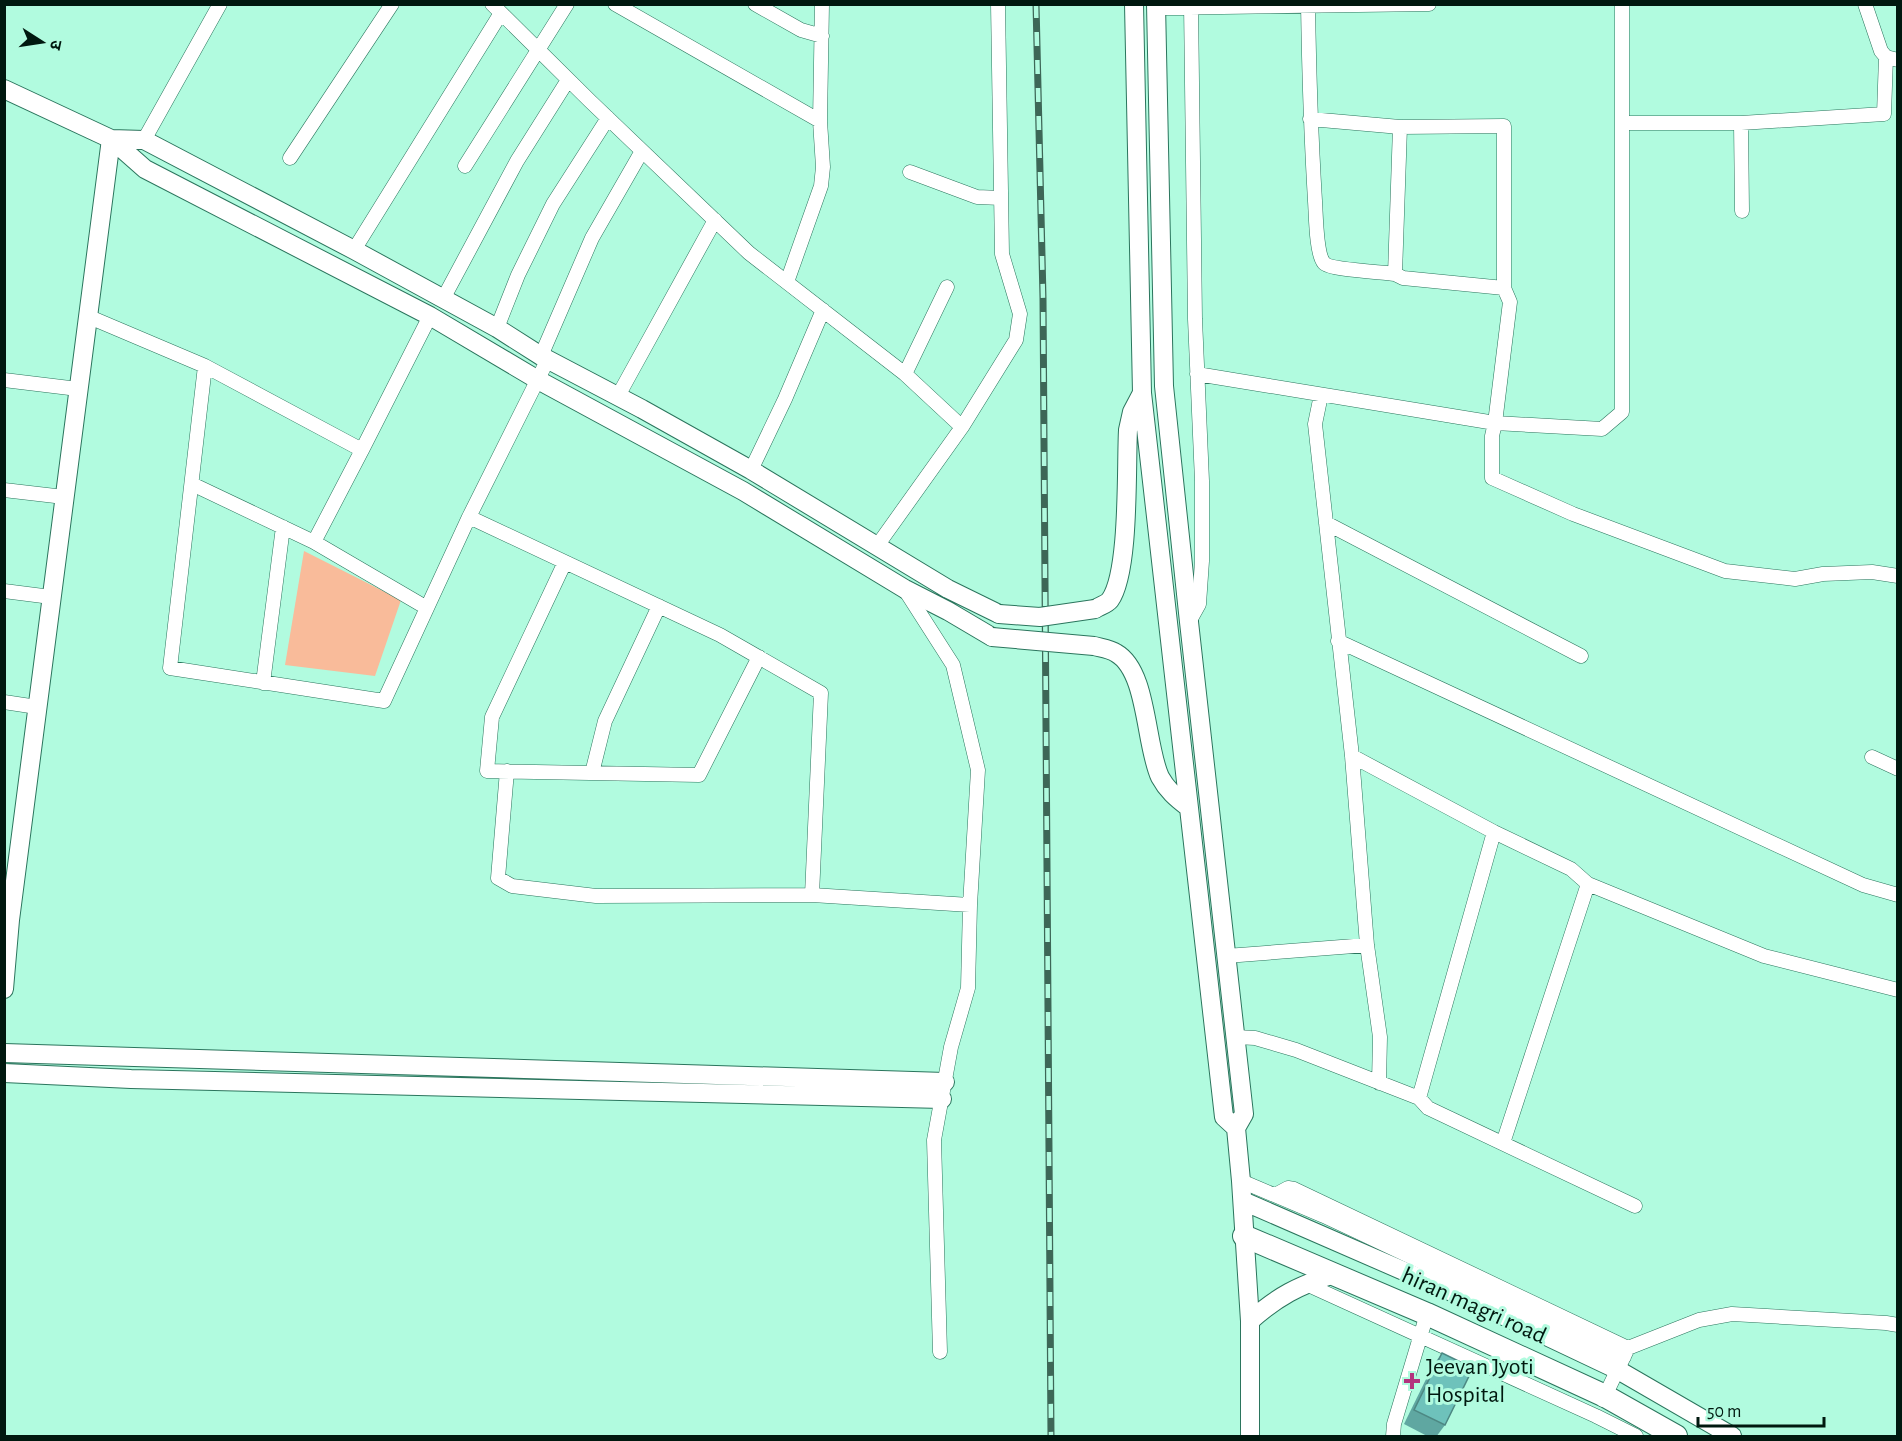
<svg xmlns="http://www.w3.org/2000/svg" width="1902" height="1441" viewBox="0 0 1902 1441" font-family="'Alegreya Sans','Noto Sans Devanagari',sans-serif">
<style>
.green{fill:#f9bb9a}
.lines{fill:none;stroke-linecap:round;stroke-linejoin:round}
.minor-casing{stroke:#2b755d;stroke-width:15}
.tertiary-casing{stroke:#2b755d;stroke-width:20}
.primary-casing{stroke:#2b755d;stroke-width:24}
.minor{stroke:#fff;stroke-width:14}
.tertiary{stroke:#fff;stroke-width:18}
.primary{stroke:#fff;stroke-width:22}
.rail-casing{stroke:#3d6757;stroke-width:7}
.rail{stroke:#b1fbdf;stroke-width:4.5;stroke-dasharray:14;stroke-linecap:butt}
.tertiary-bridge-casing{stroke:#2b755d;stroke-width:20;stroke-linecap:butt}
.tertiary-bridge{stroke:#fff;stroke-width:18}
.wall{fill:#5fa7a1}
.building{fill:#6ec2bb;stroke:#4d8883;stroke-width:1.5}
.poi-dot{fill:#b3337e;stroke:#b1fbdf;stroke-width:2}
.labels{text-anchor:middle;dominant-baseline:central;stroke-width:6;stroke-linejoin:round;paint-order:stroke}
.street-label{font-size:24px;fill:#00180f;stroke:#b1fbdf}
.poi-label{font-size:24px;fill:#00180f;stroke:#b1fbdf;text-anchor:start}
</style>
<rect width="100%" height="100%" fill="#b1fbdf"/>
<path class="green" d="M304,551l97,49 -26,76 -90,-11z"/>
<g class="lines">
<defs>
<path id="minor" d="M492,4l98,97 159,152 156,121 57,53 -85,119
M615,4l205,117
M755,4l46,26 21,6
M1308,4c1,66 3,131 7,197 1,13 1,53 9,62 6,7 59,9 71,11l8,4 101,10
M1865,4l16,47 5,6 12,3
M1156,8l273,-4
M1310,119l90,8 104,-1v162l6,14 -15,121 107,6 20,-17v-408
M1622,123h119l143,-9 2,-57
M1741,123l1,88
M144,140l76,-136
M290,158l102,-154
M465,166l102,-162
M910,172l67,25 24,1
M354,250l147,-237
M1395,274l5,-147
M787,282l34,-96 2,-19 -3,-46 2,-117
M443,299l74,-138 51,-81
M87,316l118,50 -35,302 214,33 85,-184 79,-158
M497,328l21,-53 35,-71 55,-86
M541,356l51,-118 50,-87
M205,366l157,84 68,-134
M905,374l42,-87
M1197,374l298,49 -3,13v42l81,36 152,57 70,8 28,-5 49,-2 26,4
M4,380l74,9
M1321,395l-6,29 37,332 15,189 13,92 -1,46
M618,396l97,-176
M962,427l54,-87 4,-26 -18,-60 -4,-250
M362,450l-48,92 113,66
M751,470l34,-71 38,-89
M192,484l122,58
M4,490l60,7
M469,517l251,118 101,58 -9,202 158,10 8,-135 -25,-105 -48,-75
M1326,523l255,133
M565,562l-73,155 -5,54 212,4 60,-118
M4,591l47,6
M1189,622l10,-18 3,-43v-80l-7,-162 -4,-315
M1338,641l525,244 35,10
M263,683l20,-156
M4,702l33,5
M1352,756l142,76 77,37 17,15 176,72 134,34
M1872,757l26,12
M507,771l-9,107 14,8 84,10 216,-1
M592,773l13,-52 54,-115
M1226,956l141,-11
M1236,1037l19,1 41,12 123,48 9,10 207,98
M1419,1098l75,-266
M1503,1143l85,-259
M1241,1181l83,35 300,141
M1275,1195l13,-7 6,1 334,159
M1306,1284l290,132 40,20
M940,1352l-6,-212 17,-93 17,-59 2,-83
M1603,1400l25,-52 71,-28 33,-6 154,9 12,2
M1393,1436l1,-12 33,-110"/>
<path id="tertiary" d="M1134,4l8,389 82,724 12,11
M1156,4l8,382 25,236 55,492 -8,14 5,53 9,140v115
M4,89l107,50 34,30 285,147 108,64 205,111 162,98 43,22 44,26
M111,139l33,1 210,110 143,78 44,28 101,53 109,61 197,119 51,25
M1095,609c5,-3 12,-5 15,-9 20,-28 16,-133 18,-170l4,-18 10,-19
M1094,646c7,2 16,3 22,7 32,18 29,92 44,124 7,13 16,21 28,30
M4,989l6,-69 101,-781
M4,1053l941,29
M4,1073l127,6 811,20
M1243,1201l225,98 150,71 114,66
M1250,1321c28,-25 48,-35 84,-47"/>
<path id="primary" d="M1244,1236l183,78 178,82 71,40"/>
</defs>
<use href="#minor" class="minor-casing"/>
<use href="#tertiary" class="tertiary-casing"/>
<use href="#primary" class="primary-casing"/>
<use href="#minor" class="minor"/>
<use href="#tertiary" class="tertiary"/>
<use href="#primary" class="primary"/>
<defs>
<path id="rail" d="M1036,4l7,294 8,1138"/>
</defs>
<use href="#rail" class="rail-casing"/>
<use href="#rail" class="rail"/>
<defs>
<path id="tertiary-bridge" d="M999,614l41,3 55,-8
M992,637l102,9"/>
</defs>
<use href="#tertiary-bridge" class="tertiary-bridge-casing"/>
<use href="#tertiary-bridge" class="tertiary-bridge"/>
</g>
<path class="wall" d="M1442,1353l3,72 -9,12h-7l-25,-13 28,-57z"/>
<path class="building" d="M1442,1353l31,15 -28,57 -31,-15z"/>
<path class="poi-dot" d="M1409 1372h6v6h6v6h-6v6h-6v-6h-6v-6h6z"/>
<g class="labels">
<g class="street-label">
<text transform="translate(1474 1306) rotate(24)">hiran magri road</text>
</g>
<g class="poi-label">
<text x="1426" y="1367">Jeevan Jyoti<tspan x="1426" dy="28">Hospital</tspan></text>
</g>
</g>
<rect width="1902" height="1441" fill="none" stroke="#00180f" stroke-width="12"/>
<g transform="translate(42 42) rotate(102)" stroke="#b1fbdf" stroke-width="4.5" paint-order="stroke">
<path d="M0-4.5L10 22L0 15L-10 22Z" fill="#00180f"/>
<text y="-9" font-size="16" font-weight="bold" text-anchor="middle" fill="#00180f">उ</text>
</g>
<path d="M1698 1417v9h126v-9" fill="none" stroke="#00180f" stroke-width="3"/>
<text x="1707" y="1417" font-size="18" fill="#00180f" stroke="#b1fbdf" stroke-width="4.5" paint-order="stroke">50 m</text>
</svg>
